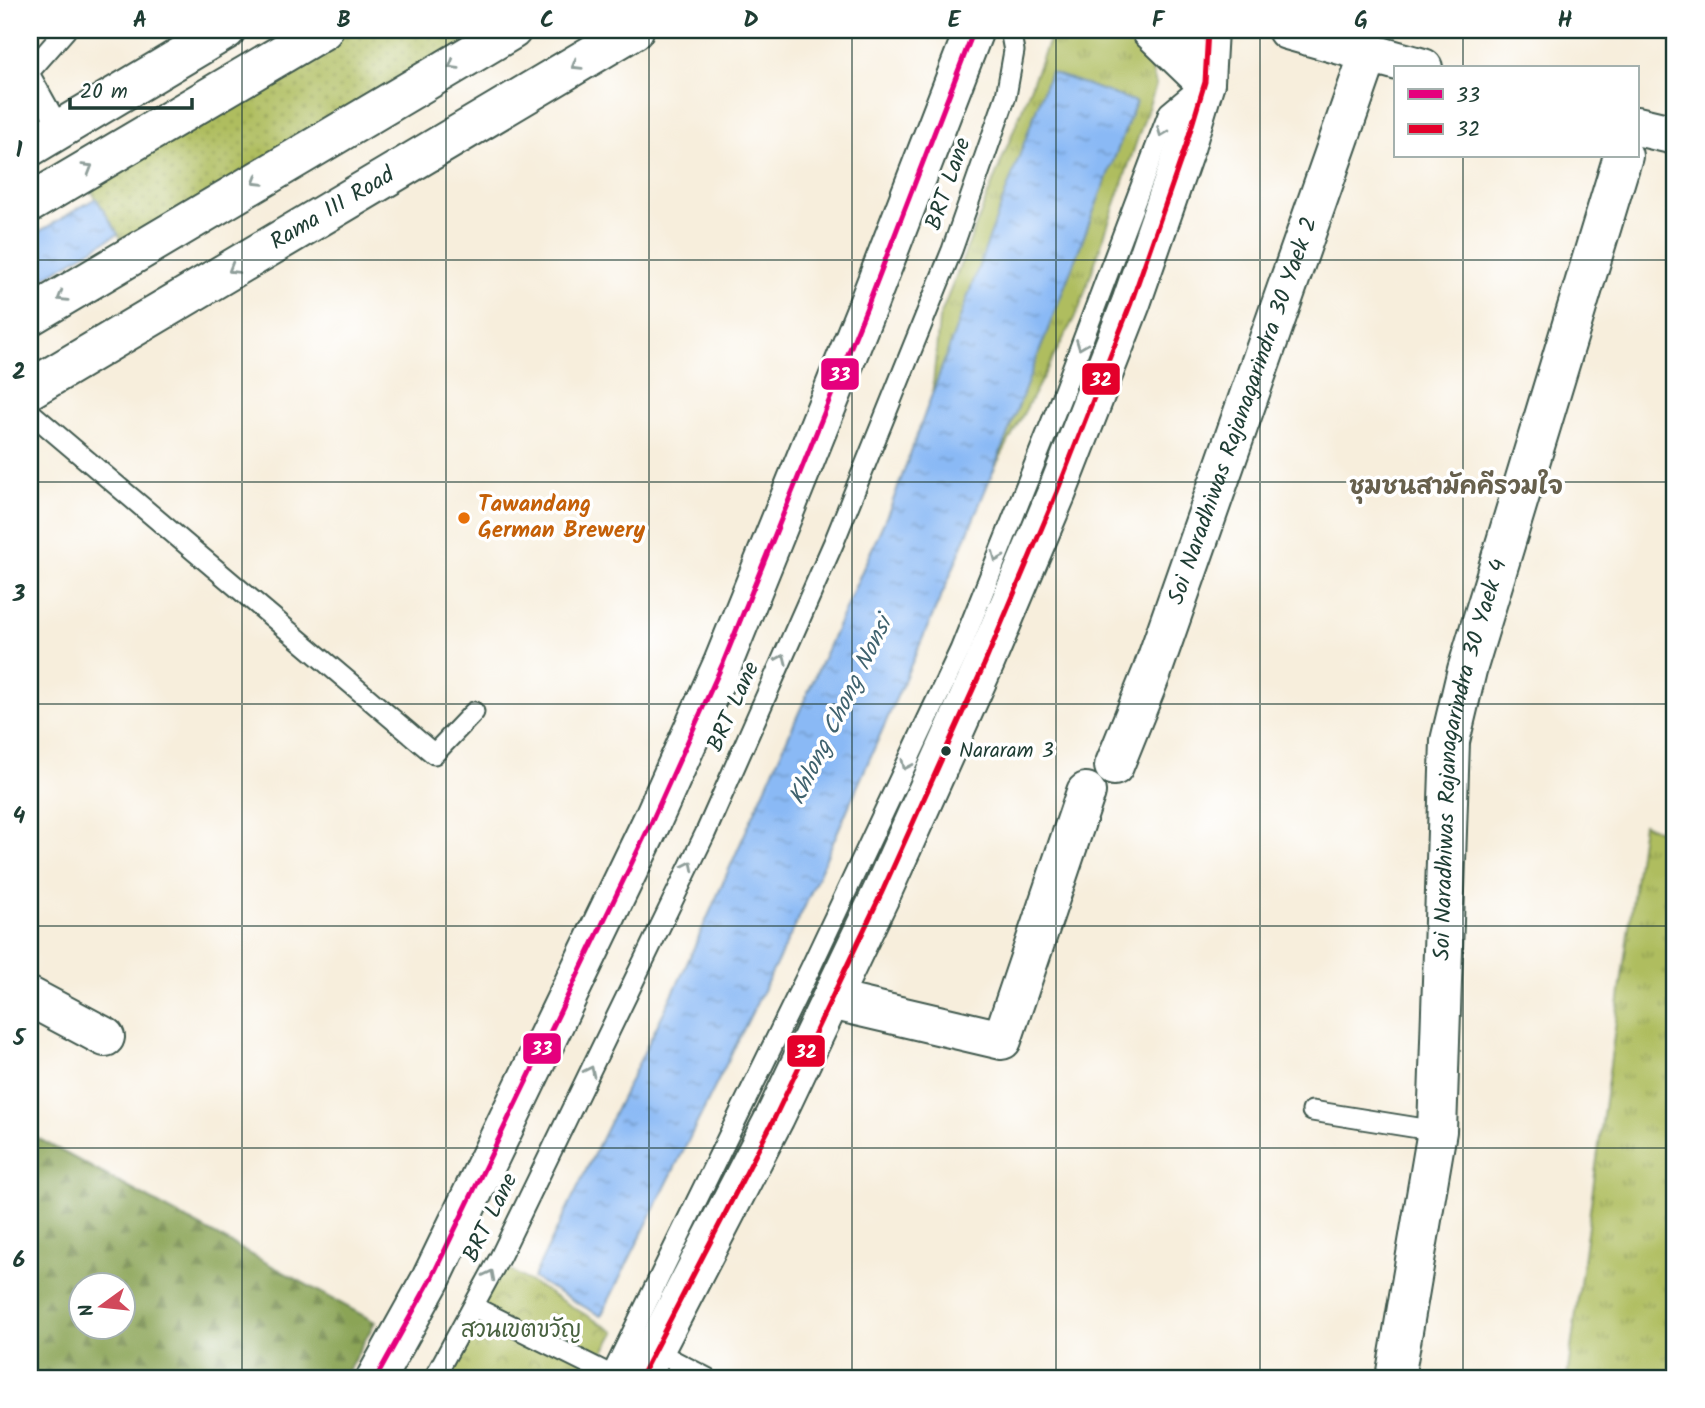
<svg xmlns="http://www.w3.org/2000/svg" width="1705" height="1408" viewBox="0 0 1705 1408" font-family="Kalam,'Playpen Sans Thai',sans-serif">
<style>
.grass{fill:url(#grass-tufts);stroke:#677d4a;stroke-width:2}
.forest{fill:url(#forest-firs);stroke:#557045;stroke-width:2;fill-rule:evenodd}
.park{fill:url(#park-crowns);stroke:#677d4a;stroke-width:2}
.garden{fill:url(#garden-dots);stroke:#677d4a;stroke-width:2}
.water{fill:url(#water-ripples);stroke:#547b94;stroke-width:2}
.lines{fill:none;stroke-linecap:round;stroke-linejoin:round}
.lane-casing{stroke:#3f584d;stroke-width:23}
.street-casing{stroke:#3f584d;stroke-width:42}
.primary-casing{stroke:#3f584d;stroke-width:42}
.lane{stroke:#fff;stroke-width:19}
.street{stroke:#fff;stroke-width:38}
.primary{stroke:#fff;stroke-width:38}
.bus-1-casing{stroke:#fff;stroke-width:10}
.bus-2-casing{stroke:#fff;stroke-width:10}
.bus-1{stroke:#e5007d;stroke-width:5}
.bus-2{stroke:#e4002b;stroke-width:5}
.oneway{stroke:#8f9e9a}
.grid{fill:none;stroke:#1f3d34;stroke-width:2;stroke-opacity:0.55}
.food-dot{fill:#e8710a;stroke:#fff;stroke-width:2.5}
.bus-dot{fill:#1f3d34;stroke:#fff;stroke-width:2.5}
.labels{text-anchor:middle;dominant-baseline:central;stroke-width:7;stroke-linejoin:round;paint-order:stroke}
.bus-label{font-size:21px;fill:#1f3d34;stroke:#fff;text-anchor:start}
.street-label{font-size:23px;fill:#1f3d34;stroke:#fff}
.food-label{font-size:23px;font-weight:bold;fill:#c56008;stroke:#fff;text-anchor:start}
.park-label{font-size:23px;fill:#4a6341;stroke:#fff}
.neighbourhood-label{font-size:24px;font-weight:bold;fill:#67604d;stroke:#fff}
.water-label{font-size:24px;font-style:italic;fill:#3f626e;stroke:#fff}
.line-badge{stroke:#fff;stroke-width:2.5}
.badge-label{font-size:19px;text-anchor:middle;font-weight:bold;fill:#fff}
.neatline{fill:none;stroke:#1f3d34;stroke-width:2.5}
.grid-label{font-size:23px;text-anchor:middle;font-weight:bold;fill:#1f3d34}
</style>
<defs>
<pattern id="grass-tufts" width="24" height="20" patternUnits="userSpaceOnUse" patternTransform="scale(1.75)"><rect width="24" height="20" fill="#afbd5f"/><path d="M3 7l-1-3M5 7V3M7 7l1-3M15 17l-1-3M17 17v-4M19 17l1-3" fill="none" stroke="#8e9b4f"/></pattern>
<pattern id="forest-firs" width="22" height="20" patternUnits="userSpaceOnUse" patternTransform="scale(1.75)"><rect width="22" height="20" fill="#8ba456"/><path d="M5 1l3.5 6h-7zM16 11l3.5 6h-7z" fill="#718748"/></pattern>
<pattern id="park-crowns" width="20" height="18" patternUnits="userSpaceOnUse" patternTransform="scale(1.75)"><rect width="20" height="18" fill="#afbd5f"/><path d="M2 6a3 3 0 1 1 6 0M12 15a3 3 0 1 1 6 0" fill="none" stroke="#8e9b4f"/></pattern>
<pattern id="garden-dots" width="8" height="8" patternUnits="userSpaceOnUse" patternTransform="scale(1.75)"><rect width="8" height="8" fill="#afbd5f"/><path d="M2 2h.1M6 6h.1" fill="none" stroke="#8e9b4f" stroke-width="1.8" stroke-linecap="round"/></pattern>
<pattern id="water-ripples" width="26" height="14" patternUnits="userSpaceOnUse" patternTransform="scale(1.75)"><rect width="26" height="14" fill="#8ab9f5"/><path d="M2 4q2-2 4 0t4 0M15 11q2-2 4 0t4 0" fill="none" stroke="#7098c7"/></pattern>
</defs>
<rect width="100%" height="100%" fill="#fff"/>
<filter id="ink" filterUnits="userSpaceOnUse"><feTurbulence type="fractalNoise" baseFrequency=".0143" numOctaves="2"/><feDisplacementMap in="SourceGraphic" scale="14" xChannelSelector="R" yChannelSelector="G"/><feConvolveMatrix kernelMatrix="1 2 1 2 8 2 1 2 1" color-interpolation-filters="sRGB"/></filter>
<filter id="wash" filterUnits="userSpaceOnUse"><feTurbulence type="fractalNoise" baseFrequency=".00686" numOctaves="4" result="noise"/><feDisplacementMap in="SourceGraphic" scale="28" xChannelSelector="R" yChannelSelector="G"/><feGaussianBlur stdDeviation="1.57" result="paint"/><feColorMatrix in="noise" values="0 0 0 0 0 0 0 0 0 0 0 0 0 0 0 0 0 1.4 0 .05"/><feComposite in="paint" operator="in"/></filter>
<g filter="url(#wash)">
<rect width="100%" height="100%" fill="#f7eedc"/>
<path class="grass" d="M1056,30h74l19,31 7,24 -77,224 -85,160 -62,-72 7,-78 113,-286z
M1643,824l32,14v540h-108z"/>
<path class="forest" d="M30,1134l345,188 -31,56h-314zM80,1286h42v42h-42z"/>
<path class="park" d="M503,1266l112,66 -26,46h-147z"/>
<path class="garden" d="M309,30h196l-380,215 -29,-47 -22,-29z"/>
<path class="water" d="M1050,72l86,30 -142,367 -44,107 -146,332 -203,408 -68,-38 147,-299 211,-473z
M96,198l22,36 -88,52v-49z"/>
</g>
<g filter="url(#ink)">
<g class="lines">
<defs>
<path id="lane" d="M30,71l36,-41
M30,75l30,54
M30,412l404,342 40,-42
M1312,1111l125,20
M474,1307l137,68
M655,1351l52,27
M434,1378l66,-121 205,-423 129,-292 118,-292 54,-154 8,-45 -4,-21
M610,1378l201,-411 149,-317 101,-252 108,-286 30,-25"/>
<g id="street">
<path d="M1287,30l136,38"/>
<path d="M1637,126l38,9"/>
<path id="s1" d="M1114,766l38,-94 217,-618"/>
<path d="M30,997l75,40"/>
<path d="M831,1000l171,40 84,-248"/>
<path id="s2" d="M1395,1378l42,-247 13,-390 17,-71 156,-514"/>
</g>
<g id="primary">
<path d="M1151,30l54,52"/>
<path d="M30,147l196,-117"/>
<path d="M30,203l293,-173"/>
<path d="M30,316l482,-286"/>
<path id="s3" d="M30,389l604,-359"/>
<path d="M376,1378l55,-99 221,-458 71,-158 144,-356 107,-277"/>
<path d="M640,1378l135,-261 107,-225 102,-227 73,-173 74,-189 55,-158 19,-63 3,-52"/>
</g>
</defs>
<use href="#lane" class="lane-casing"/>
<use href="#street" class="street-casing"/>
<use href="#primary" class="primary-casing"/>
<use href="#lane" class="lane"/>
<use href="#street" class="street"/>
<use href="#primary" class="primary"/>
<defs>
<path id="bus-1" d="M376,1378l55,-99 221,-458 71,-158 144,-356 107,-277"/>
<path id="bus-2" d="M640,1378l135,-261 107,-225 102,-227 73,-173 74,-189 55,-158 19,-63 3,-52"/>
</defs>
<use href="#bus-1" class="bus-1-casing"/>
<use href="#bus-2" class="bus-2-casing"/>
<use href="#bus-1" class="bus-1"/>
<use href="#bus-2" class="bus-2"/>
</g>
<defs><path id="oneway-chevron" d="M-2-3.5L2.5 0L-2 3.5" fill="none" stroke-width="1.6" stroke-linecap="round" stroke-linejoin="round" transform="scale(1.75)"/></defs>
<g class="oneway">
<use href="#oneway-chevron" transform="translate(453 65) rotate(149)"/>
<use href="#oneway-chevron" transform="translate(576 65) rotate(149)"/>
<use href="#oneway-chevron" transform="translate(1162 132) rotate(111)"/>
<use href="#oneway-chevron" transform="translate(88 168) rotate(-31)"/>
<use href="#oneway-chevron" transform="translate(257 181) rotate(149)"/>
<use href="#oneway-chevron" transform="translate(233 269) rotate(149)"/>
<use href="#oneway-chevron" transform="translate(62 297) rotate(149)"/>
<use href="#oneway-chevron" transform="translate(1081 345) rotate(111)"/>
<use href="#oneway-chevron" transform="translate(997 557) rotate(112)"/>
<use href="#oneway-chevron" transform="translate(782 659) rotate(-66)"/>
<use href="#oneway-chevron" transform="translate(906 765) rotate(115)"/>
<use href="#oneway-chevron" transform="translate(689 866) rotate(-64)"/>
<use href="#oneway-chevron" transform="translate(590 1071) rotate(-64)"/>
<use href="#oneway-chevron" transform="translate(490 1275) rotate(-63)"/>
</g>
</g>
<path class="grid" d="M242,30v1348M446,30v1348M649,30v1348M852,30v1348M1056,30v1348M1260,30v1348M1463,30v38M1463,156v1222M30,260h1645M30,482h1645M30,704h1645M30,926h1645M30,1148h1645"/>
<circle class="food-dot" cx="464" cy="518" r="7"/>
<circle class="bus-dot" cx="946" cy="751" r="6"/>
<g class="labels">
<g class="bus-label">
<text x="959" y="751">Nararam 3</text>
</g>
<g class="street-label">
<text transform="translate(949 184) rotate(-71)">BRT Lane</text>
<text stroke="none"><textPath href="#s3" startOffset="352">Rama III Road</textPath></text>
<text stroke="none"><textPath href="#s1" startOffset="378">Soi Naradhiwas Rajanagarindra 30 Yaek 2</textPath></text>
<text transform="translate(734 707) rotate(-66)">BRT Lane</text>
<text stroke="none"><textPath href="#s2" startOffset="625">Soi Naradhiwas Rajanagarindra 30 Yaek 4</textPath></text>
<text transform="translate(491 1218) rotate(-64)">BRT Lane</text>
</g>
<g class="food-label">
<text x="478" y="505">Tawandang<tspan x="478" dy="26">German Brewery</tspan></text>
</g>
<g class="park-label">
<text x="521" y="1331">สวนเขตขวัญ</text>
</g>
<g class="neighbourhood-label">
<text x="1456" y="487">ชุมชนสามัคคีรวมใจ</text>
</g>
<g class="water-label">
<text transform="translate(841 711) rotate(-64)">Khlong Chong Nonsi</text>
</g>
</g>
<g class="line-badge">
<rect x="820" y="357" width="40" height="34" rx="7" fill="#e5007d"/>
<rect x="1081" y="362" width="40" height="34" rx="7" fill="#e4002b"/>
<rect x="522" y="1032" width="40" height="33" rx="7" fill="#e5007d"/>
<rect x="786" y="1034" width="40" height="34" rx="7" fill="#e4002b"/>
</g>
<g class="badge-label">
<text x="840" y="381">33</text>
<text x="1101" y="386">32</text>
<text x="542" y="1055">33</text>
<text x="806" y="1058">32</text>
</g>
<rect width="1705" height="1408" fill="none" stroke="#fff" stroke-width="77"/>
<rect x="1394" y="66" width="245" height="91" fill="#ffffff" stroke="#a5b1ae" stroke-width="2"/>
<rect x="1408" y="89" width="35" height="10" fill="#e5007d" stroke="#a5b1ae" stroke-width="2"/>
<text x="1456" y="102" font-size="21" fill="#1f3d34">33</text>
<rect x="1408" y="124" width="35" height="10" fill="#e4002b" stroke="#a5b1ae" stroke-width="2"/>
<text x="1456" y="136" font-size="21" fill="#1f3d34">32</text>
<g transform="translate(102 1306) rotate(255)"><circle r="33" fill="#ffffff" stroke="#a5b1ae" stroke-width="2"/>
<path d="M0-5L12 26L0 18L-12 26Z" fill="#d1495b"/>
<text y="-10" font-size="19" font-weight="bold" text-anchor="middle" fill="#1f3d34">N</text>
</g>
<path d="M70 98v10h122v-10" fill="none" stroke="#1f3d34" stroke-width="3.5"/>
<text x="80" y="98" font-size="21" fill="#1f3d34" stroke="#ffffff" stroke-width="5" paint-order="stroke">20 m</text>
<rect x="38" y="38" width="1628" height="1332" class="neatline"/>
<g class="grid-label">
<text x="140" y="27">A</text>
<text x="344" y="27">B</text>
<text x="547" y="27">C</text>
<text x="751" y="27">D</text>
<text x="954" y="27">E</text>
<text x="1158" y="27">F</text>
<text x="1361" y="27">G</text>
<text x="1565" y="27">H</text>
<text x="19" y="157">1</text>
<text x="19" y="379">2</text>
<text x="19" y="601">3</text>
<text x="19" y="823">4</text>
<text x="19" y="1045">5</text>
<text x="19" y="1267">6</text>
</g>
</svg>
